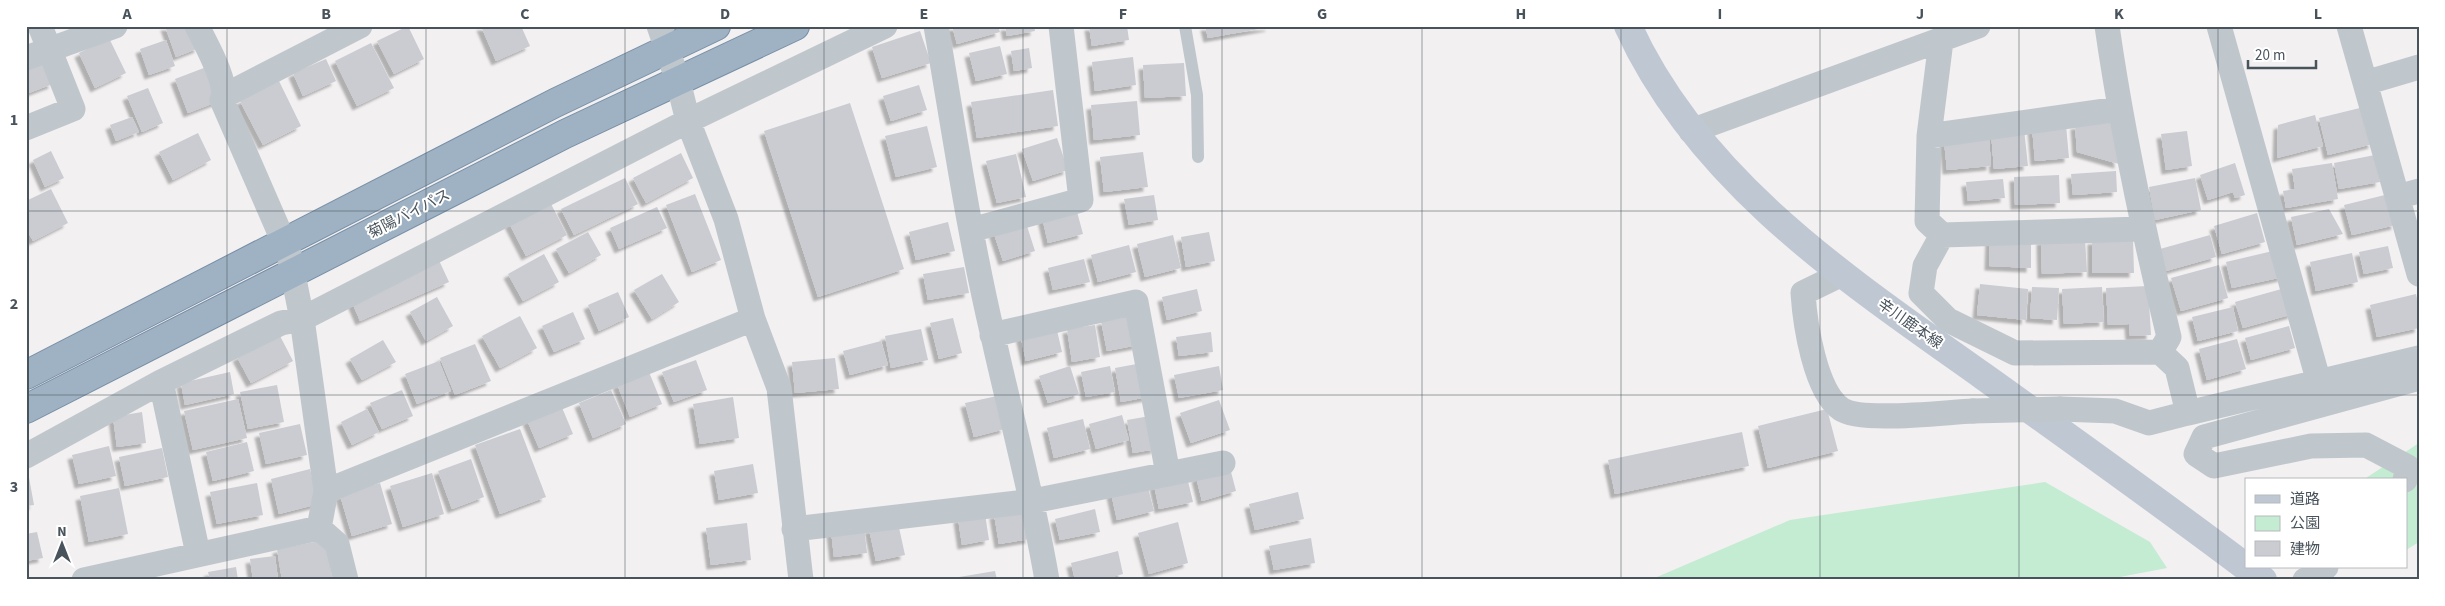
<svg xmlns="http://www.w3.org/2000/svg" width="2445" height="606" viewBox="0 0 2445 606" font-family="'Source Sans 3','Noto Sans JP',sans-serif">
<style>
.green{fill:#c3ecd2}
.building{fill:#caccd2;filter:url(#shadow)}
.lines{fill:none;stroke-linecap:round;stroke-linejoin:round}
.trunk-casing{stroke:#778ea6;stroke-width:30}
.service{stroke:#bfc7cd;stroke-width:12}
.minor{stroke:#bfc7cd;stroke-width:25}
.secondary{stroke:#bfc8d2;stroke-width:28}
.trunk{stroke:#9fb2c3;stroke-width:28}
.minor-bridge{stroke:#bfc7cd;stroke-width:25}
.grid{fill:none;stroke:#49535c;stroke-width:1;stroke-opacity:0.55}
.labels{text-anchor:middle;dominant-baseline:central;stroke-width:4;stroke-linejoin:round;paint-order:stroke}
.street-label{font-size:15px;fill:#49535c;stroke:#fff}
.neatline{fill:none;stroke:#49535c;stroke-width:2}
.grid-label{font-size:16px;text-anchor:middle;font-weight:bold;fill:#49535c}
</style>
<defs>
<filter id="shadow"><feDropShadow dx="-4.5" dy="4.5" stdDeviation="1" flood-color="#0004"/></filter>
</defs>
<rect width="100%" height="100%" fill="#f2f0f0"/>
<path class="green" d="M2419,443v99l-13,8v-70h-43z
M2045,482l105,60 17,26 -63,12h-454l140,-60z"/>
<path class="building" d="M165,26h26l8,22 -23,9z
M408,26l16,33 -30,15 -17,-33z
M481,26h40l9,20 -34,15z
M952,26h46l2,6 -43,12z
M1005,26h29l1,5 -28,5z
M1089,26h38l2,14 -37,6z
M1205,26h65v1l-62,11z
M920,31l11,32 -49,15 -10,-31z
M109,38l17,35 -31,15 -16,-35z
M166,40l9,26 -26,9 -9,-26z
M371,43l23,45 -37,18 -22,-45z
M1000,46l7,28 -31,7 -7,-28z
M1029,48l3,20 -18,3 -3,-20z
M43,57l10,27 -27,10v-30z
M1133,57l3,28 -41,6 -3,-29z
M326,59l10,22 -33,15 -10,-23z
M1184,63l2,33 -41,2 -2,-33z
M209,66l13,34 -34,13 -13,-34z
M279,81l22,45 -38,19 -23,-44z
M919,85l8,25 -36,11 -8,-25z
M148,88l15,35 -21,9 -15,-36z
M1053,90l5,36 -81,12 -6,-36z
M1137,101l3,34 -46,5 -3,-35z
M850,103l54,166 -86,28 -54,-166z
M2364,107l9,37 -45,11 -9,-37z
M2315,115l8,31 -46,12 1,-33z
M132,117l7,15 -23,9 -6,-16z
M2114,121l5,43 -42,-12 -2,-27z
M2066,125l3,33 -34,3 -3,-34z
M927,126l10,41 -41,10 -11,-41z
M2024,129l4,37 -34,3 -3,-37z
M2187,131l5,35 -26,4 -5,-36z
M198,133l13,27 -38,20 -14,-28z
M1989,137l2,29 -44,4 -3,-29z
M1057,138l11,32 -35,11 -11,-32z
M51,151l13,27 -19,9 -12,-27z
M1143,152l5,35 -44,5 -4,-35z
M681,153l12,25 -47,25 -13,-25z
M1016,154l10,43 -29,6 -11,-42z
M2375,155l5,27 -41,7 -5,-26z
M2235,163l10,32 -10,3 -2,-6 -25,8 -8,-25z
M2332,163l6,36 -52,9 -3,-17 12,-2 -3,-20z
M2116,171l1,21 -44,3 -2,-21z
M2059,175l1,28 -45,2 -1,-28z
M625,178l13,26 -64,31 -13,-26z
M2195,178l6,32 -46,10 -6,-33z
M2003,179l2,19 -37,3 -2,-19z
M51,189l17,34 -35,18 -7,-13v-27z
M695,194l26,66 -29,12 -26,-67z
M2389,194l7,31 -44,10 -8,-30z
M1154,195l4,25 -29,5 -5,-26z
M550,202l17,33 -41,21 -17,-33z
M657,207l10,21 -48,21 -9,-21z
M1076,208l7,26 -35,9 -6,-26z
M2329,209l14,25 -46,11 -6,-28z
M2257,213l8,29 -43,12 -8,-28z
M1025,220l10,31 -32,10 -10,-30z
M948,222l7,29 -39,9 -7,-28z
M588,232l13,23 -32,18 -13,-24z
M1209,232l6,29 -29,6 -5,-30z
M1173,235l8,33 -36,9 -8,-33z
M2210,235l6,22 -50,14 -6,-22z
M1990,237l41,1v30l-42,-2z
M2085,238l2,34 -45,2 -1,-34z
M2133,239l1,34h-42v-33z
M1129,245l7,27 -38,10 -7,-27z
M2388,246l5,22 -29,6 -5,-22z
M2277,250l6,27 -51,11 -6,-26z
M2352,253l6,29 -42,9 -6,-29z
M544,254l15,28 -36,19 -15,-27z
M437,256l12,26 -89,39 -11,-26z
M1084,259l6,23 -37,8 -5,-22z
M2219,265l9,33 -47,13 -10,-33z
M964,267l5,26 -41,7 -5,-26z
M662,274l17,28 -27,17 -18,-29z
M1980,284l48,5 -2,31 -49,-5z
M2148,286l3,49 -21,1 -1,-12 -21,1 -2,-37z
M2032,287l27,1 -2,32 -27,-2z
M2102,287l2,35 -40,2 -2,-35z
M2285,288l8,26 -50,14 -8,-26z
M1197,289l5,22 -35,9 -5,-23z
M618,292l11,25 -30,14 -11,-26z
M2416,294l3,13v21l-42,9 -7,-32z
M437,297l16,29 -27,15 -16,-29z
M2233,307l5,24 -40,10 -6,-24z
M573,312l12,27 -31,13 -12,-26z
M1131,315l7,30 -31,6 -6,-30z
M520,316l17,32 -37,20 -18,-32z
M953,318l9,35 -23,6 -9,-36z
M1095,325l5,32 -28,5 -5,-33z
M1056,326l6,26 -36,9 -6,-27z
M2289,326l6,22 -44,12 -6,-22z
M921,329l7,31 -37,8 -6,-32z
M1211,332l2,20 -34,4 -3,-19z
M279,334l14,27 -42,22 -14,-26z
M2237,339l9,30 -39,11 -8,-31z
M383,340l13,22 -34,18 -12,-21z
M881,341l7,24 -38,10 -7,-24z
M475,344l16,37 -36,14 -15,-37z
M835,358l4,31 -44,4 -3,-31z
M696,360l11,30 -33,12 -12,-30z
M439,361l12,30 -34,13 -12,-30z
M1142,363l6,34 -27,5 -6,-34z
M1070,366l9,28 -31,9 -9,-27z
M1110,366l5,26 -29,5 -5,-25z
M1219,366l4,24 -44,8 -5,-23z
M230,372l4,22 -49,11 -4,-22z
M649,372l13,32 -32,13 -13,-33z
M277,385l7,37 -36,7 -8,-37z
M402,390l11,26 -31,13 -12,-26z
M611,390l15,34 -33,14 -14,-35z
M997,396l8,33 -31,8 -9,-34z
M733,397l6,41 -39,6 -7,-40z
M238,399l9,39 -54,12 -9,-39z
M1219,400l11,30 -39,13 -11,-30z
M561,405l12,29 -34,14 -12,-28z
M367,409l12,23 -27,13 -11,-23z
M1827,409l11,42 -70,17 -10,-42z
M142,412l4,31 -29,4 -4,-30z
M1122,415l7,25 -33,9 -7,-25z
M1150,416l6,33 -23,4 -6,-33z
M1083,419l7,30 -36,9 -7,-30z
M300,424l7,31 -41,9 -7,-31z
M520,429l26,68 -46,17 -25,-69z
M1742,432l7,34 -134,28 -7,-34z
M247,442l7,29 -41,10 -7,-29z
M109,446l7,30 -37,8 -7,-29z
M162,448l6,29 -43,9 -6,-29z
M471,459l13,38 -32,12 -14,-38z
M753,464l5,29 -39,7 -5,-29z
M1230,468l6,23 -34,10 -6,-24z
M310,469l8,35 -39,10 -8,-35z
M28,472l6,33 -8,1v-33z
M432,473l12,41 -41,13 -13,-41z
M1187,477l6,25 -34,7 -5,-24z
M257,483l6,32 -46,9 -7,-32z
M380,483l12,41 -40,12 -12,-41z
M1147,484l7,27 -37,9 -6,-27z
M119,488l9,46 -39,8 -9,-46z
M1298,492l6,27 -49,11 -6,-26z
M1025,509l5,30 -31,5 -5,-30z
M1095,509l5,23 -40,8 -5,-21z
M985,514l4,26 -27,5 -4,-27z
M1178,522l10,41 -39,11 -11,-41z
M747,523l4,37 -40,5 -5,-37z
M898,523l7,32 -29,6 -7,-32z
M864,527l3,26 -33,4 -3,-26z
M37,532l6,26 -17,3v-27z
M1311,538l4,25 -41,7 -5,-24z
M325,540l8,40h-51l-5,-31z
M1118,551l5,23 -22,6h-26l-4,-17z
M275,556l3,24h-25l-3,-21z
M236,567l2,13h-28l-2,-8z
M995,571l2,9h-38v-3z"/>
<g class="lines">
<defs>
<path id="trunk" d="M26,375l529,-272 161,-77
M26,409l539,-275 230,-108"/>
</defs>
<use href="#trunk" class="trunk-casing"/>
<path class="service" d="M1185,26l12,69 1,62"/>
<path class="minor" d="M197,26c8,17 32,57 25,74l67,154 13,65 24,172 -7,37 18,16 9,36
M659,26l19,55 10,40 38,98 27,100 26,69 22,192
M936,26c18,104 33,208 57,310 18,81 40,161 54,244
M2107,26c15,105 37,208 62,311l-9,15 -145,1 -67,-33 -27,-27 4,-27 17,-31 200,-6
M2219,26l106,378
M2349,26l70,248
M1941,41l-12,95 -2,85 15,14
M26,58l89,-32
M2365,83l54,-16
M224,96l136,-70
M26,128l47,-19 -33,-83
M1691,131l287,-105
M1929,136l190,-27
M2397,197l22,-6
M971,230l110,-30 -20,-174
M1842,274l-39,19c2,31 12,98 38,116 20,14 105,3 132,2
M992,335l144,-33 32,172
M161,382l37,172
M2060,409l55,2 34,12 39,-10 -11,-45 -17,-16
M2188,413l231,-55
M26,456l135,-74 120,-59 21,-4 386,-198 197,-95
M2405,480l3,-13 -42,-22 -55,1 -97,20 -18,-12 8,-17 212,-58 3,-6
M326,491l427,-172
M794,529l239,-28 190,-38
M84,580l235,-52
M2305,580l12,-4 9,-9"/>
<path class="secondary" d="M1628,26c71,156 220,254 355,350 94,67 188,134 280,204"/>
<use href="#trunk" class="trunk"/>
<path class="minor-bridge" d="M1973,411l87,-2"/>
</g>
<path class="grid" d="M227,26v554M426,26v554M625,26v554M824,26v554M1023,26v554M1222,26v554M1422,26v554M1621,26v554M1820,26v554M2019,26v554M2218,26v554M26,211h2393M26,395h2393"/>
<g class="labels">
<g class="street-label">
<text transform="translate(409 214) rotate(-27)">菊陽バイパス</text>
<text transform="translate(1910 324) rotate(35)">辛川鹿本線</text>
</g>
</g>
<rect width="2445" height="606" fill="none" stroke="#ffffff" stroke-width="55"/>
<rect x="2245" y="478" width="162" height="90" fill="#ffffff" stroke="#b6babe"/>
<rect x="2255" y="495" width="25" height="8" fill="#bfc8d2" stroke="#b6babe"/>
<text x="2290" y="504" font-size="15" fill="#49535c">道路</text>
<rect x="2255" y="516" width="25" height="15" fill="#c3ecd2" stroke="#b6babe"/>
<text x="2290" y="528" font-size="15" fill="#49535c">公園</text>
<rect x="2255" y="541" width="25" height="15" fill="#caccd2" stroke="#b6babe"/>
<text x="2290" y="554" font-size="15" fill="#49535c">建物</text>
<g transform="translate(62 544)" stroke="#ffffff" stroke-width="4" paint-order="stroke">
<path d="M0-4L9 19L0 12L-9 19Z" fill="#49535c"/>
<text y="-8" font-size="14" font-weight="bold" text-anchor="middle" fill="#49535c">N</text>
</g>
<path d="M2248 60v8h68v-8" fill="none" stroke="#49535c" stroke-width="2.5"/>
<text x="2255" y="60" font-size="15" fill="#49535c" stroke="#ffffff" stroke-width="4" paint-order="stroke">20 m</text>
<rect x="28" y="28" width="2390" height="550" class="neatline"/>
<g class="grid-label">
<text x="127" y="19">A</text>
<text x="326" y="19">B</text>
<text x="525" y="19">C</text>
<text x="725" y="19">D</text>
<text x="924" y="19">E</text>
<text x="1123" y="19">F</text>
<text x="1322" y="19">G</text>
<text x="1521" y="19">H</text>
<text x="1720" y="19">I</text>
<text x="1920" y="19">J</text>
<text x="2119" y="19">K</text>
<text x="2318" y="19">L</text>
<text x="14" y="125">1</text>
<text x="14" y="309">2</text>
<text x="14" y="492">3</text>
</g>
</svg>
